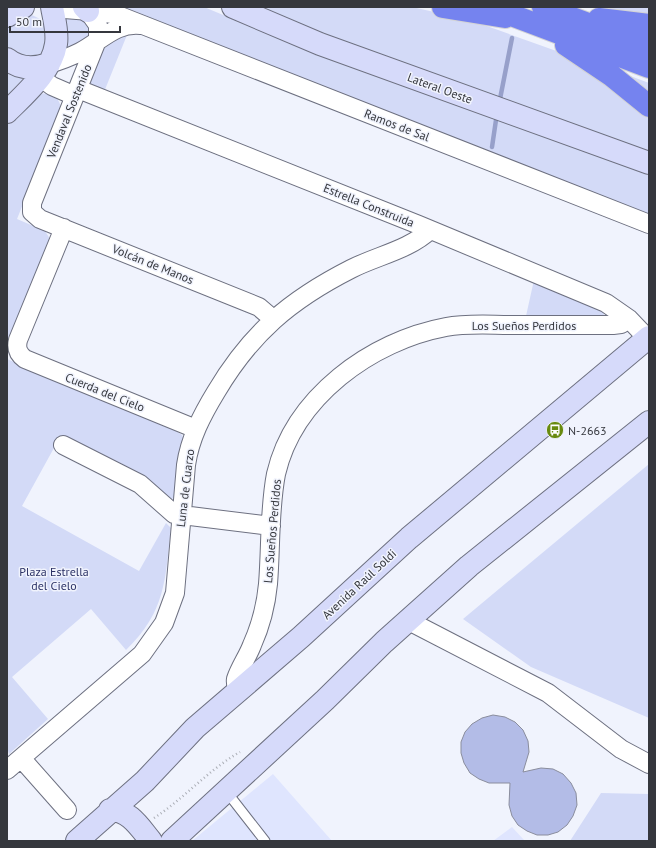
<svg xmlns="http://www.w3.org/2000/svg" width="656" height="848" viewBox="0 0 656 848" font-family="'PT Sans',sans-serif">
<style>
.built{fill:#dfe5fe}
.green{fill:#d3daf7}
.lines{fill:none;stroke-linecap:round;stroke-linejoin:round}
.stream{stroke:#97a0ca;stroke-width:4.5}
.building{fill:#b3bce7;stroke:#8a8d9d}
.lane-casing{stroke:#6d7080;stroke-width:11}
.street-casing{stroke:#6d7080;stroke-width:20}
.secondary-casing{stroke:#6d7080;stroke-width:24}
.highway-casing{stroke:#d3d3d4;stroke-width:24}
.path{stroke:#abaeb6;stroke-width:2.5;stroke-dasharray:1 3;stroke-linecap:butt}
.lane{stroke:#fff;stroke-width:9}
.street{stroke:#fff;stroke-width:18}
.secondary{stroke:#d6dafa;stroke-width:22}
.highway{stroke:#7583ef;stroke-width:22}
.labels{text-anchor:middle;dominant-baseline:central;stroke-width:3;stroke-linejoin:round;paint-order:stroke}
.street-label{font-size:12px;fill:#35373d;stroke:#f0f3fd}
.poi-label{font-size:12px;fill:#35373d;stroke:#f0f3fd;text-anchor:start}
.park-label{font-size:12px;fill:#2b3165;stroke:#f0f3fd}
</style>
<rect width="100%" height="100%" fill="#f0f3fd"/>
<path class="built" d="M273,774l59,67h-140z
M512,827l13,14h-32z"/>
<path class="green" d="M116,7h88l124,52 321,116v43z
M258,7h154l58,13 92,33 87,58v42l-341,-124z
M597,7h52v8z
M30,14l14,7 5,6 -6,27 -13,6 -19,-8 -4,-7v-16l3,-5z
M65,17h14l9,5 4,14 -27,18z
M123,33l4,2 -23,57 -15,-8 11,-32z
M7,69l20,7 -20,27z
M617,71l32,12v18z
M40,94c11,-2 20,3 21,15l-44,110 28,12 5,8 -43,104v-220l25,-24z
M534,280l69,32 1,3 -4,2 -74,-1z
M7,359l169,72 6,4 2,5 -9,56 -5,5 -34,-26 -76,-38 -38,69 117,65 27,-48 5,5c-6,52 -5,83 -45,122l-35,-41 -79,68 36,42 -39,35 -2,-7z
M649,464v254l-118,-51 -68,-48z
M601,793l48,1v47h-79z"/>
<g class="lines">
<path class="stream" d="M500,99l12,-61
M492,147l4,-27"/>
</g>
<path class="building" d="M493,715l12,2 10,5 8,8 5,11 1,11 -6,20 18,-4 12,1 10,5 8,9 5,10 1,12 -4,11 -6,9 -9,7 -10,3h-11l-10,-4 -9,-6 -6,-9 -3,-11 1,-22h-21l-10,-4 -9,-6 -6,-10 -3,-10v-11l4,-10 7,-8 10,-6z"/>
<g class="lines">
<defs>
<path id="lane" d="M226,791l39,50"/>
<path id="street" d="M52,8l50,4 18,4 529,208
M88,11l10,14v13l-66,165v9l8,7 219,88 14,12
M49,64c10,-3 21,-7 31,-12 21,-11 36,-30 61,-27
M29,69l23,17 23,10
M78,89l341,136 187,78 23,16 20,21
M64,228l-46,112c-2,8 0,14 7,19l171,70
M63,445l77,39 34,30 97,12
M407,620l141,73 73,56 28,15
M238,691c-1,-4 -3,-7 -2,-12 4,-12 12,-23 16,-34 9,-20 14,-40 16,-61 3,-36 1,-74 8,-110 18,-77 95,-133 170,-147 21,-4 44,-2 66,-2 33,0 67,0 101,0l8,-1 8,-5
M21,758l46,52
M7,770l135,-116 22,-31 11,-30 11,-128c4,-27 16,-50 30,-73 35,-59 74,-92 135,-123 25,-13 58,-19 79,-39"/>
<path id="secondary" d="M84,7l4,4
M233,7l87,37 329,119
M7,16l16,-9
M7,59c12,10 27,10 42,5
M7,112c18,-18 45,-41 49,-68 2,-12 -2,-25 -4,-37
M110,810c20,0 30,18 41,31
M77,841l68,-60 50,-53 106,-91 108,-99 240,-201
M172,841l153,-141 59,-58 85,-76 180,-144"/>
<path id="highway" d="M443,7l62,10
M490,7l159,60
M543,7l106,40
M599,19l50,6
M566,45l46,31 37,30"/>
</defs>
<use href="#lane" class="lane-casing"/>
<use href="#street" class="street-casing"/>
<use href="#secondary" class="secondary-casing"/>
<use href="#highway" class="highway-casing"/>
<path class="path" d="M154,818c31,-20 54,-48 86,-66"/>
<use href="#lane" class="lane"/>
<use href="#street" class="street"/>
<use href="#secondary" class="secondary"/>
<use href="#highway" class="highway"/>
</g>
<defs>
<symbol id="bus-disc" viewBox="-11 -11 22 22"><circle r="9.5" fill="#688a0e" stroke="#f0f3fd"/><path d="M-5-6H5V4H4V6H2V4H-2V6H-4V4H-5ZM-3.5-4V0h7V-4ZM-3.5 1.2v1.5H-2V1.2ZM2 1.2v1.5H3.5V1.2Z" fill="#fff"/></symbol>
</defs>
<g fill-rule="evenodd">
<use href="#bus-disc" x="545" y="420" width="20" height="20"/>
</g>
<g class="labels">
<g class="street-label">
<text transform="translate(440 88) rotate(20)">Lateral Oeste</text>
<text transform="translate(69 111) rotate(-68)">Vendaval Sostenido</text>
<text transform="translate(397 125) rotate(21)">Ramos de Sal</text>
<text transform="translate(369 205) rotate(22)">Estrella Construida</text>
<text transform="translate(153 264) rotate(22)">Volcán de Manos</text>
<text x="524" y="325">Los Sueños Perdidos</text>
<text transform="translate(105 392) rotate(22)">Cuerda del Cielo</text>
<text transform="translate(185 488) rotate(-83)">Luna de Cuarzo</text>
<text transform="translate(272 531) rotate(-85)">Los Sueños Perdidos</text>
<text transform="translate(359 584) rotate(-43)">Avenida Raúl Soldi</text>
</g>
<g class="poi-label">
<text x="568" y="430">N-2663</text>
</g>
<g class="park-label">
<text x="54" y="571">Plaza Estrella<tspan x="54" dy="14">del Cielo</tspan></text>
</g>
</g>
<rect width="656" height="848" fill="none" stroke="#35373d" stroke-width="16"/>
<path d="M10 26v6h110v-6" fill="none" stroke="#35373d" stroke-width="2"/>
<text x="16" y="26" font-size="12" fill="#35373d" stroke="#f0f3fd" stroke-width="3" paint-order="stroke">50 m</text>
</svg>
